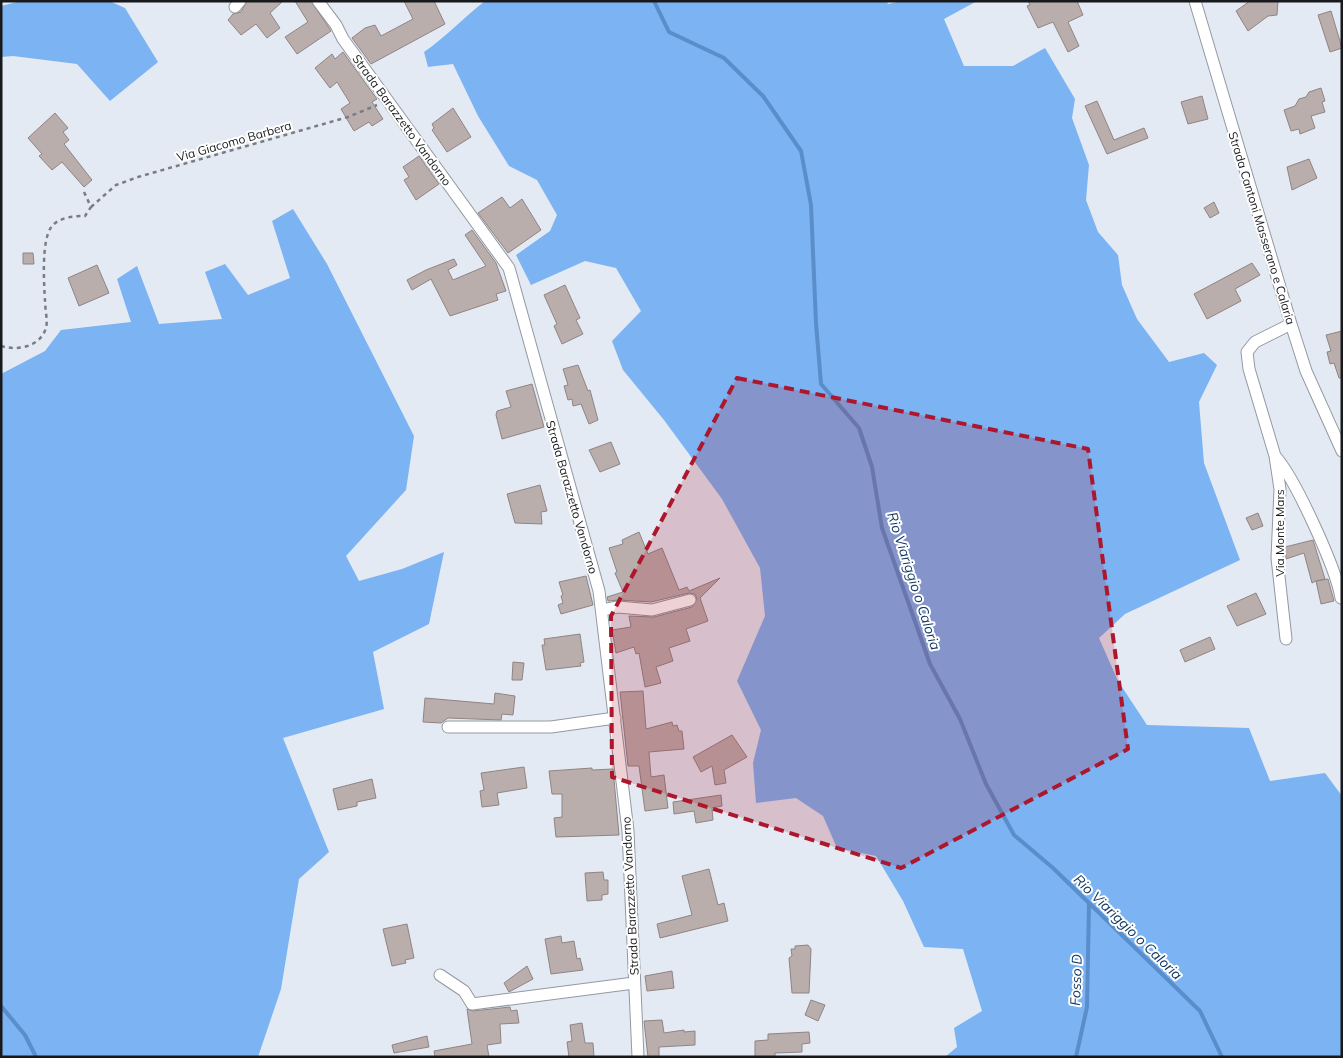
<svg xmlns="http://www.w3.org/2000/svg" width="1343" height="1058" viewBox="0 0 1343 1058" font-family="Mulish,sans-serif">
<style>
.forest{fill:#7cb3f2}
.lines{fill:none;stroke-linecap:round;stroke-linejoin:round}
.stream{stroke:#598ecb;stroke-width:4}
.building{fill:#baaead;stroke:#908483}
.minor-casing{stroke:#9399a1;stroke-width:13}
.path{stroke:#797d83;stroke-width:2.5;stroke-dasharray:4 4;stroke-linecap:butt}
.minor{stroke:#fff;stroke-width:11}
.marked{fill:#ac172e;fill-opacity:0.2;stroke:#ac172e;stroke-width:4;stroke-dasharray:10 6;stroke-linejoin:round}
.labels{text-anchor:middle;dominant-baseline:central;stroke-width:4;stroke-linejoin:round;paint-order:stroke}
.street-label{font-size:12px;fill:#17191c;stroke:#fff}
.water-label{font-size:14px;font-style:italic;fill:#143a63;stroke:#fff}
</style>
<rect width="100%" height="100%" fill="#e3eaf3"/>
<path class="forest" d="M21,1h88l16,7 33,54 -48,39 -33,-37 -64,-8 -12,1v-51z
M485,1h402l1,3 14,-3h75l-33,18 20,47h49l32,-18 30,51 -3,19 17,47 -3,35 12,32 20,23 4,30 15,34 32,43 35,-9 13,12 -18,37 5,61 36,97 -115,54 -26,24 19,43 29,44 102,3 21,53 55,-8 17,23v261h-397l12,-10 -3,-19 28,-17 -19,-62 -39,-2 -21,-46 -27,-45 -39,-8 -14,-32 -27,-18 -40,5 -3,-40 8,-33 -24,-49 28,-65 -5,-48 -38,-69 -58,-79 -41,-50 -11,-29 29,-30 -25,-43 -31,-7 -54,24 -15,-30 34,-24 7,-16 -20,-35 -28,-14 -31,-50 -25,-52 -25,3 -4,-15c22,-15 39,-34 61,-51z
M293,209l34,55 87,172 -8,54 -60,66 13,25 43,-12 42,-17 -15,72 -56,28 11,57 -101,29 46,114 -30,27 -18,110 -23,68h-257v-683l44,-23 16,-21 70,-8 -14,-43 20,-13 22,58 63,-5 -17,-47 20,-8 23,31 42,-17 -18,-57z"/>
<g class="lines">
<path class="stream" d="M654,1l15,31 55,26 39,38 38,55 10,54 5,118 5,61 38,44 13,39 10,61 48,136 30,55 26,65 28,51 39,33 147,143 22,46
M1,1006l24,29 11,22
M1076,1057l11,-50 2,-103"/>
</g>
<path class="building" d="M247,1h36l-13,12 10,15 -13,10 -11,-14 -15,11 -13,-15 5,-6 8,-2z
M295,1h16l20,30 -34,23 -12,-17 23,-15z
M404,1h30l11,23 -74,40 -19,-26 13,-10 10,-3 6,11 32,-17z
M1028,1h49l6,14 -15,7 11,24 -11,6 -15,-30 -15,6 -11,-22 3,-1z
M1250,1h28l-1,14 -9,1 -20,15 -12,-20z
M1331,11l11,37 -12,4 -12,-37z
M343,52l34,47 -5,3 11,17 -11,7 -3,-4 -15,9 -13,-22 9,-6 -13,-21 -7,6 -15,-20 17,-14 3,5z
M1321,88l4,13 -3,1 3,10 -14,4 4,12 -15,6 -1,-5 -8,2 -7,-21 11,-4 4,-7 7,-2 3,-5z
M1202,96l6,23 -20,5 -7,-22z
M1097,101l17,39 30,-12 4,10 -41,16 -22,-48z
M453,108l18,29 -24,15 -15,-22 2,-2 -2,-4z
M55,113l13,15 -5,4 6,8 -5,4 28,36 -8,7 -22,-25 -10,8 -13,-14 3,-2 -14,-16z
M419,156l20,28 -23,16 -12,-20 5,-3 -6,-10z
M1309,159l8,19 -25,12 -5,-23z
M502,197l8,11 12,-9 19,31 -33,23 -30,-40z
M1214,202l5,11 -9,5 -6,-10z
M472,230l24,33 10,28 -10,3 2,6 -48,16 -19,-37 -19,11 -5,-10 19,-10 28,-11 3,6 -9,5 5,10 33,-14 -21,-31z
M23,253h10l1,11h-11z
M1252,263l8,12 -25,14 6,12 -34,18 -13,-25z
M97,265l12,28 -30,13 -11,-28z
M565,285l15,33 -4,2 7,14 -21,10 -8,-18 3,-2 -13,-29z
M1342,331v47h-3l-5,-15 -4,1 -3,-12 4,-1 -5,-16z
M578,365l10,26 2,-1 8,30 -9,4 -8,-20 -8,2 -1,-7 -4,1 -4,-14 4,-1 -5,-16z
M532,384l12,43 -42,12 -6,-24 1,-4 14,-4 -5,-16z
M611,442l9,22 -20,8 -11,-22z
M540,485l7,26 -6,1 1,12 -27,-1 -8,-29z
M1258,513l5,13 -11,4 -6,-12z
M639,532l9,22 14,-6 17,42 8,-3 2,4 31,-13 -20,20 8,23 -22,8 4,12 -21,7 4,13 -17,6 5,16 -16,4 -6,-34 -3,1 -2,-7 -18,6 -4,-23 19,-3 -2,-11 25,1 38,-10 5,-8 -2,-5 -6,-1 -38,9 -32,-2 -11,1 -1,-4 16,-5 -8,-19 2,-1 -8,-24 14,-4 -1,-4z
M1313,540l12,39 -9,2 12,-2 6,22 -13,3 -5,-23 -4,2 -8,-30 -18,6 -1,-12z
M586,576l7,29 -32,9 -3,-9 5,-2 -2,-7 2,-1 -4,-13z
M1256,593l10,21 -29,12 -10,-20z
M580,634l4,28 -4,1 1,3 -35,4 -4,-25h3l-1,-6z
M1210,637l5,12 -30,13 -5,-12z
M513,662l11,1 -2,17h-10z
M643,691l3,38 26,-7 1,4 4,-1 2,6h3l2,18 -35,3 2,25 13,-2 4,33 -23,3 -6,-45h-11l-8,-74z
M495,693l20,3 -2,19 -11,-1 -1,6 -53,-2 -7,5 -18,-1 2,-24 69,6z
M732,735l15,22 -23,13 2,13 -11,2 -3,-19 -11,6 -8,-15z
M524,767l3,21 -30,5 2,12 -17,2 -2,-16 4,-1 -3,-17z
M592,768v2l21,-1 6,66 -63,2 -2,-19 8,-1v-23h-10l-3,-23z
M372,779l4,19 -19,4v4l-19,4 -5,-21z
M721,795l1,11 -10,2 1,12 -17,3 -2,-12 -20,3 -1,-12z
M709,869l9,36 6,-2 4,18 -68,17 -3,-14 35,-9 -10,-39z
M603,872l1,8h4v14l-6,1v5l-15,1 -2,-28z
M407,924l7,34 -9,2 1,3 -14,3 -9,-37z
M561,936l1,7 12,-2 3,18 3,-1 3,12 -32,4 -6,-35z
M808,945l3,4 -2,44h-17l-3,-35 3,-2 -1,-7h4v-3z
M527,966l6,13 -24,13 -5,-9z
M672,971l2,17 -27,3 -2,-15z
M811,1000l14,5 -7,16 -13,-6z
M510,1007l1,4 6,-1 2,13 -19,1 1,19 -14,2 2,12h-54l-1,-6 38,-7 -5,-35 6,2z
M662,1020l2,13 20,-3v2l11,-1v14l-36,2v10h-11l-4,-36z
M582,1023l3,20h8l1,14h-25l-2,-15 5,-1 -2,-16z
M809,1032l1,11 -8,1v8l-27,1v4h-20v-16l13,-1v-6z
M427,1036l2,11 -35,6 -2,-8z"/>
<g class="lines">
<defs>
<path id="minor" d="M318,1l18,24 7,14 166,229 90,323 29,240 10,226
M1195,1l96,323 15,47 36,80
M235,7l5,-6
M1275,456c20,22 61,112 66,142
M602,610l16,-3 34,3 38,-10
M1286,639l-9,-81 3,-69 -5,-33 -26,-87 -2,-17 8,-10 36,-18
M448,727h103l64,-9
M440,975l24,16 8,13 162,-21"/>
</defs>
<use href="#minor" class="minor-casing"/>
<path class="path" d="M91,207l25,-22 22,-8 210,-60 29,-12
M1,346c17,5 39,1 45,-18 2,-7 -1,-19 -1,-27 -1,-18 -4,-62 7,-75 8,-9 22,-10 33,-10l6,-9 -7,-15"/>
<use href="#minor" class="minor"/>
</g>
<path class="marked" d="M737,378l351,71 40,300 -227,119 -289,-91 -1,-161z"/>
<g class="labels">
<g class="street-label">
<text transform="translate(402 120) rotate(54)">Strada Barazzetto Vandorno</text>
<text transform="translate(234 141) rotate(-16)">Via Giacomo Barbera</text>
<text transform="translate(1262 228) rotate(73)">Strada Cantoni Masserano e Calaria</text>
<text transform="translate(572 497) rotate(74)">Strada Barazzetto Vandorno</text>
<text transform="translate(1279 533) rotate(-90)">Via Monte Mars</text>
<text transform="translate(630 896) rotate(-93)">Strada Barazzetto Vandorno</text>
</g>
<g class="water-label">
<text transform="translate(914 581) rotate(72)">Rio Viariggio o Caloria</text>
<text transform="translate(1128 927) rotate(44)">Rio Viariggio o Caloria</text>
<text transform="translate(1076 980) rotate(-88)">Fosso D</text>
</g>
</g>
<rect width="1343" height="1058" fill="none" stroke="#17191c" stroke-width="5"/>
</svg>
